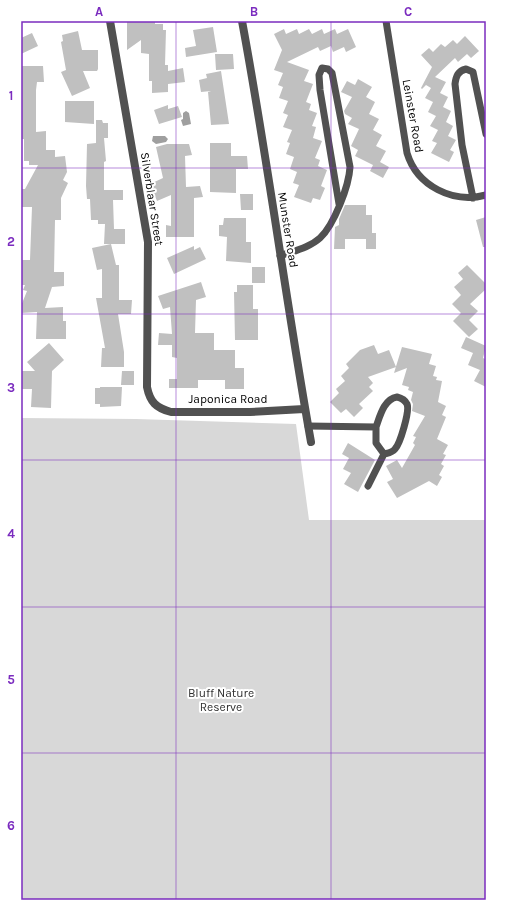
<svg xmlns="http://www.w3.org/2000/svg" width="507" height="921" viewBox="0 0 507 921" font-family="Karla,sans-serif">
<style>
.green{fill:#d8d8d8}
.water{fill:#9f9f9f}
.building{fill:#c0c0c0}
.lines{fill:none;stroke-linecap:round;stroke-linejoin:round}
.lane{stroke:#515151;stroke-width:7}
.street{stroke:#515151;stroke-width:8}
.grid{fill:none;stroke:#7b2cbf;stroke-width:1;stroke-opacity:0.55}
.labels{text-anchor:middle;dominant-baseline:central;stroke-width:4;stroke-linejoin:round;paint-order:stroke}
.street-label{font-size:12px;fill:#000;stroke:#fff}
.park-label{font-size:12px;fill:#2f2f2f;stroke:#fff}
.neatline{fill:none;stroke:#7b2cbf;stroke-width:1.5}
.grid-label{font-size:13px;text-anchor:middle;font-weight:bold;fill:#7b2cbf}
</style>
<rect width="100%" height="100%" fill="#fff"/>
<path class="green" d="M21,418l115,1 160,5 13,96h177v380h-465z"/>
<path class="water" d="M186,111l3,2 2,11 -8,2 -2,-6 2,-1v-6z
M153,136h12l3,3 -2,3 -10,2 -4,-3z"/>
<path class="building" d="M127,21h28v3h8v6h3l-1,35h3v6l15,-3 2,14 -17,2v8l-16,1v-12h-3v-27l-8,-1v-13l-14,10z
M213,27l4,25 -31,5 -1,-9 11,-2 -3,-16z
M284,29l2,5 11,-5 2,5 10,-5 3,5 10,-5 2,5 11,-5 2,5 11,-5 8,18 -10,5 -2,-5 -11,5 -2,-6 -11,5 -2,-4 -31,15 22,8 -5,11 9,3 -7,18 5,2 -2,6 8,3 -5,13 4,1 -3,11 9,3 -7,17 5,2 -2,6 9,4 -6,16 4,2 -5,12 -7,-2 -2,5 -17,-6 5,-12 -6,-2 4,-11 -7,-3 4,-12 -8,-3 4,-11 -3,-1 5,-12 -9,-3 5,-12 -5,-2 5,-12 -9,-3 4,-11 -5,-2 5,-12 -9,-3 8,-20 -8,-16z
M78,31l4,19h16v19l-1,2h-14l7,17 -18,8 -11,-24 5,-2 -5,-28 2,-1 -1,-6z
M32,33l6,13 -17,8v-16z
M465,36l14,15 -8,7 -4,-4 -9,8 -3,-4 -20,19 11,5 -6,11 8,4 -5,10 8,4 -5,11 7,4 -5,10 8,4 -6,10 4,2 -5,10 -18,-9 6,-10 -5,-2 6,-11 -8,-4 6,-10 -8,-4 5,-10 -8,-4 6,-10 -5,-3 -4,4 -1,-1 11,-21 -11,-12 8,-7 4,4 8,-8 4,3 8,-7 4,4z
M215,54h18l1,15 -18,1z
M21,66h22l1,16h-7l-1,8v42l10,-1v19h9v7l10,-1 2,16 -4,8 5,3 -7,15v22h-6l-1,52h10v14l-12,1 -7,21 18,-1v14h3v18h-30l1,-27 -16,1v-7l6,-15 -4,-1 2,-5h-4v-25h9l2,-53h-11v-18h4l13,-24h-9v-4h-5v-22h-2z
M221,71l8,53 -18,1 -3,-33 3,-1 -10,1 -2,-12 8,-2 -1,-4z
M358,79l14,8 -6,10 9,5 -6,12 10,5 -6,11 9,5 -6,11 10,5 -6,11 9,5 -6,11 -13,-7 3,-6 -18,-9 3,-6 -7,-4 8,-17 -11,-5 4,-6 -7,-4 -1,-3 8,-14 -11,-5 6,-11 8,4z
M65,101h29v23l-29,-2z
M168,105v4l10,-3 4,11 -23,7 -5,-14z
M96,120h6l1,3h5v15h-4l2,23 -2,1v28h19v10h-10l1,29h11v15h-21l1,-20h-7v-4h-7l-1,-21h-3l-1,-13 1,-42 9,-1z
M210,143h21v13h16l1,13h-12v24l-26,-1z
M167,144h22l3,11 -7,1 1,31 14,-1 3,11 -9,1v39h-28v-12l5,1v-31l-14,6 -7,-17 13,-6 -7,-31z
M240,194h13v16h-12z
M345,205h21v10h6v18h4v16h-10v-10h-21v10h-11l1,-22 4,-2v-6z
M486,217v30h-3l-7,-27z
M224,218h22v24h5v21l-25,-2 1,-24 -8,-1v-11h4z
M111,244l5,21h3v35h13l-1,14h-13l6,38v15h-23l1,-19h3l-9,-50h6v-29l-5,1 -5,-22z
M194,246v4l6,-3 6,12 -32,15 -7,-16z
M467,265l19,19v5l-16,15 8,7 -9,9 9,9 -9,8 -16,-16 8,-8 -9,-9 9,-9 -7,-8 9,-8 -5,-6z
M252,267h13v16h-13z
M201,282l5,15 -10,3 -1,33h19v17h21v18h9v21h-19v-9h-27v8h-29v-9h8v-21l-5,-1v-12h-14l1,-12 13,1 -2,-27 -7,2 -5,-13z
M237,285h16v24h5v31h-23l-1,-48h3z
M466,337l20,9 -3,12 2,1 1,-3v31l-12,-6 6,-11 -12,-5 5,-12 -12,-5z
M49,343l15,17 -12,11 -1,37 -20,-1 1,-18h-11v-18h14l-8,-9z
M374,345l4,9 11,-4 7,17 -28,10 5,6 -4,4 4,4 -14,13 4,4 -9,9 -8,-8 -5,4 -11,-11 9,-9 -3,-4 9,-8 -4,-5 8,-8 -3,-4 14,-14z
M402,347l30,7 -3,10 7,2 -3,10 4,1 -1,3 6,1 -4,21 8,4 -4,9 4,2 -9,22 11,6 -5,9 3,1 -5,9 3,2 -5,9 3,2 -5,9 -8,-5 -32,17 -10,-16 6,-3 -7,-13 11,-6 5,8 13,-23 -2,-2 3,-6 -3,-1 12,-20 -13,-5 1,-7 -2,-4 2,-8 -5,-2 1,-3 -7,-2 5,-17 -13,5z
M122,371h12v14h-13z
M100,387h22l-1,19 -21,1v-3h-5v-16h5z
M348,443l27,17 -17,32 -14,-8 7,-11 -8,-4 6,-11 -7,-4z"/>
<g class="lines">
<path class="lane" d="M386,21l21,132c10,33 46,51 79,42
M473,198l-11,-53 -7,-61c1,-8 3,-13 11,-15l7,3 13,62
M280,256c13,-5 29,-8 40,-18 14,-13 29,-52 30,-71l-18,-94 -4,-4 -6,-1 -3,7 1,15 19,114
M308,426l68,1v16l8,11 -16,32
M376,427c4,-11 8,-28 21,-30 4,1 8,3 10,7 3,7 -7,40 -12,45 -3,4 -7,4 -11,5"/>
<path class="street" d="M110,21l38,221 -1,145c3,15 9,21 24,25h79l54,-3
M242,21c26,140 44,281 69,421"/>
</g>
<path class="grid" d="M176,21v879M331,21v879M21,168h465M21,314h465M21,460h465M21,607h465M21,753h465"/>
<g class="labels">
<g class="street-label">
<text transform="translate(413 116) rotate(80)">Leinster Road</text>
<text transform="translate(152 199) rotate(81)">Silverblaar Street</text>
<text transform="translate(288 230) rotate(81)">Munster Road</text>
<text x="228" y="399">Japonica Road</text>
</g>
<g class="park-label">
<text x="221" y="693">Bluff Nature<tspan x="221" dy="14">Reserve</tspan></text>
</g>
</g>
<rect width="507" height="921" fill="none" stroke="#ffffff" stroke-width="44"/>
<rect x="22" y="22" width="463" height="877" class="neatline"/>
<g class="grid-label">
<text x="99" y="16">A</text>
<text x="254" y="16">B</text>
<text x="408" y="16">C</text>
<text x="11" y="100">1</text>
<text x="11" y="246">2</text>
<text x="11" y="392">3</text>
<text x="11" y="538">4</text>
<text x="11" y="684">5</text>
<text x="11" y="830">6</text>
</g>
</svg>
